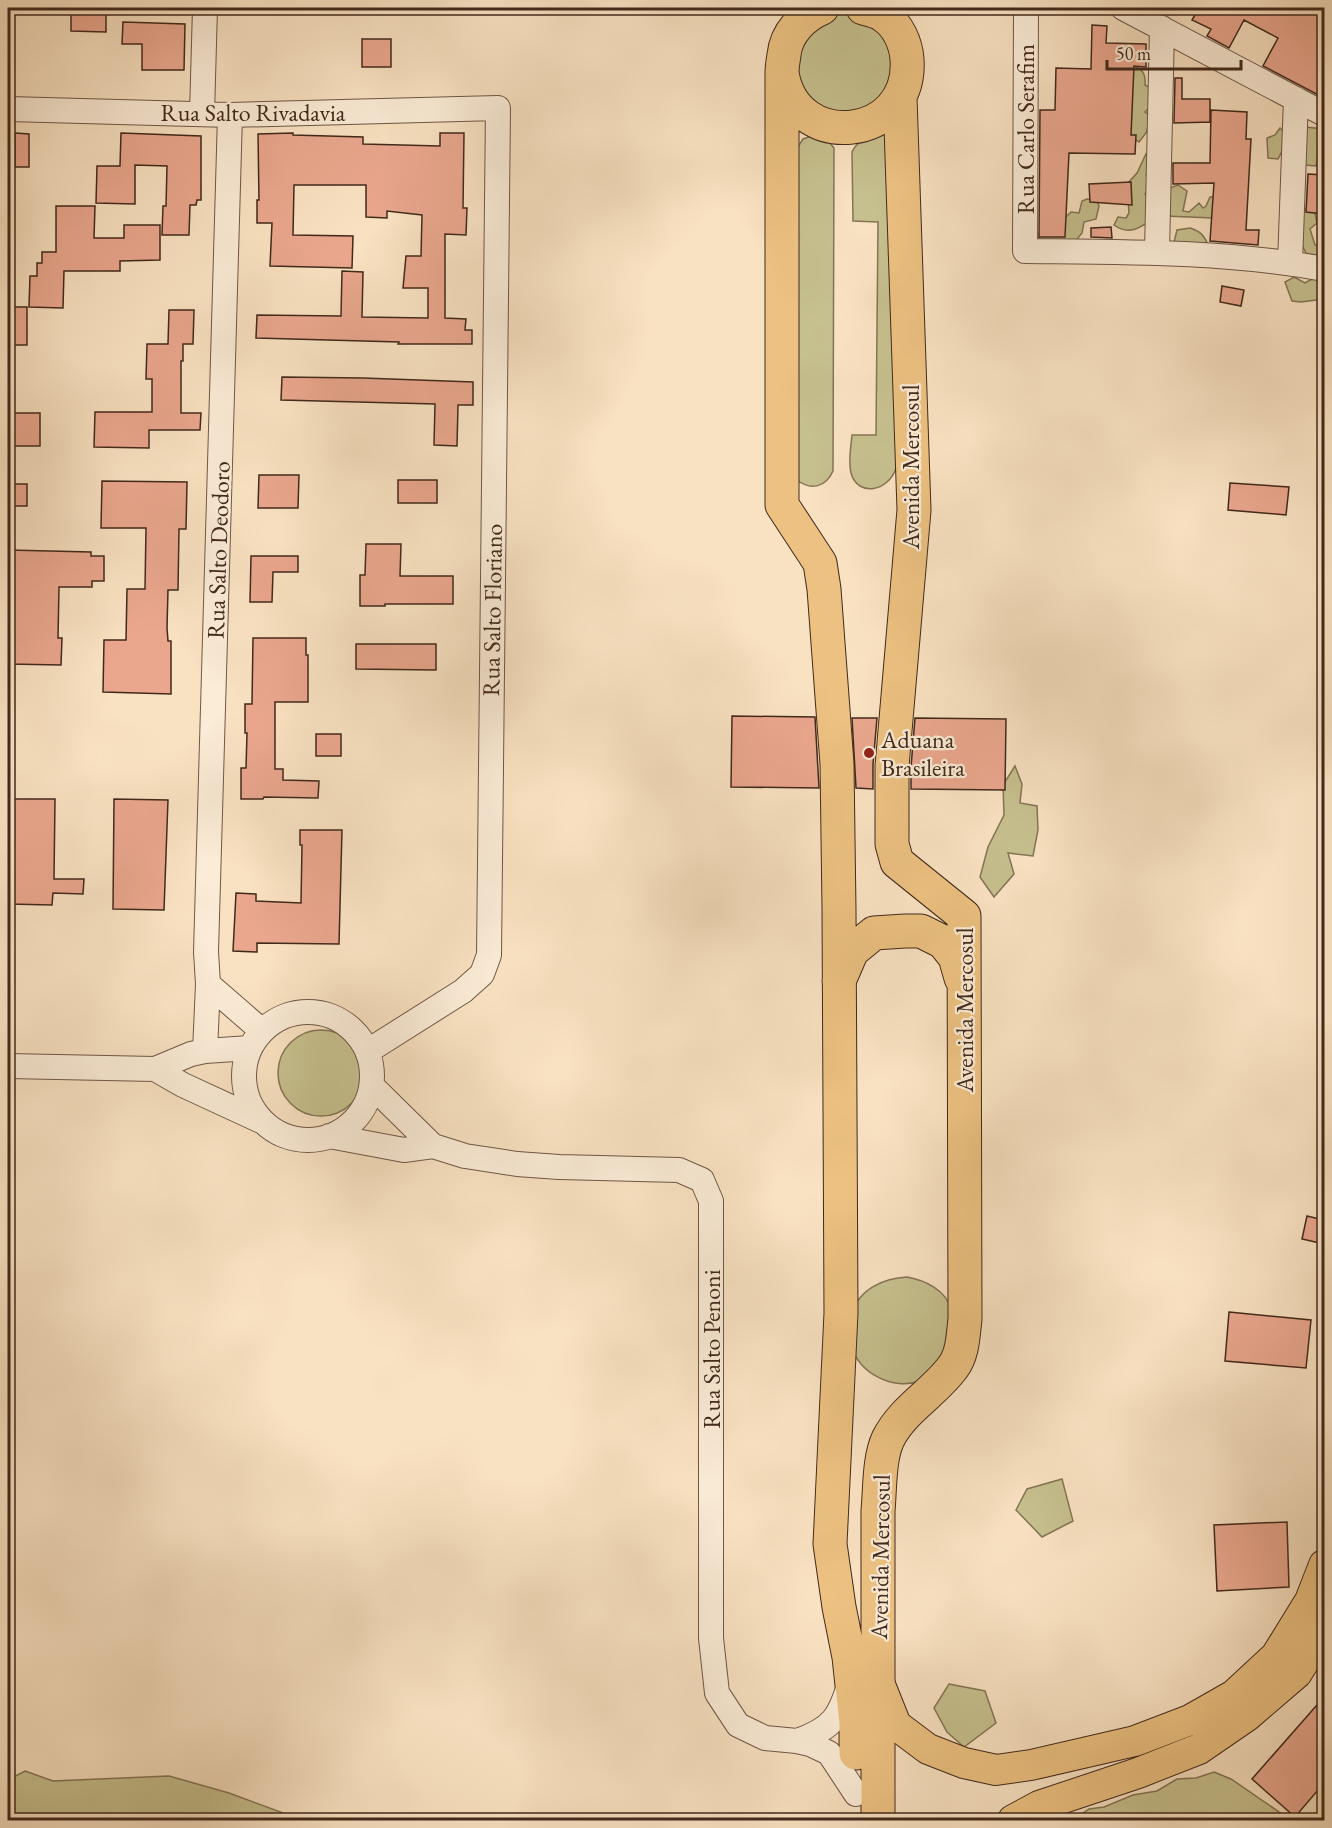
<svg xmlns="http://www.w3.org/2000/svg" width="1332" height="1828" viewBox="0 0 1332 1828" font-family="'EB Garamond',serif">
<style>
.green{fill:#c6c08e;stroke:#847455;stroke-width:1.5}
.building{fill:#eaa78e;stroke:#41291c;stroke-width:1.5}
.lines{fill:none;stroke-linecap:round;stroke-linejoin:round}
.minor-casing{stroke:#6f5746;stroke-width:26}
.major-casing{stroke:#41291c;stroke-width:32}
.highway-casing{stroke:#41291c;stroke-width:35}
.minor{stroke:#fbecd7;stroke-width:24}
.major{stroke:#ecc181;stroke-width:30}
.highway{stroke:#ecc181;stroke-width:33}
.poi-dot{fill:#8f2418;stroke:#fbecd7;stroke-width:2}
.labels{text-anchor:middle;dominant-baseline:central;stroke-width:4.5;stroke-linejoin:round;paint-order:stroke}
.street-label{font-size:24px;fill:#41291c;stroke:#fbecd7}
.poi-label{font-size:24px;fill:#41291c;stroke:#fbecd7;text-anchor:start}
</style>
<rect width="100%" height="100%" fill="#f9e2c2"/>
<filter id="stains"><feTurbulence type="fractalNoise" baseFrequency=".00333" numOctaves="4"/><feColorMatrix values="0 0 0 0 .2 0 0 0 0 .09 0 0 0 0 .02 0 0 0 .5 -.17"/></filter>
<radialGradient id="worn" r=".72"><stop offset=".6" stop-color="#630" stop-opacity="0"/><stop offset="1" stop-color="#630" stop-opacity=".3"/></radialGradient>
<path class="green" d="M846,11l11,1 28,15 12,53 -32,33 -46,-4 -22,-28 1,-36 36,-32z
M1131,63c11,7 15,9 14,22l12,6 -4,13 -8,8 6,5 -5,16 -7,9 -11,-7z
M1305,127l19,2v21h-5l-3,16 -11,-1z
M1280,128l6,6v9l-8,16 -10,-1 -1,-20 8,-3z
M882,132l16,2 -2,334c-7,23 -38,30 -45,5 -3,-11 0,-27 1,-38h24l2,-213 -25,-1 -1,-69c6,-13 18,-15 30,-20z
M815,135l12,4 7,9 -1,323c-7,16 -22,20 -36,9l-1,-330 7,-11z
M1146,154l6,8 -6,13 5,10 -6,9 7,6 1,19c-13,9 -24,17 -39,6l4,-8 8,1 3,-5 -2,-29 10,-11z
M1178,185l9,6 -4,20 6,1 10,-9 4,5 3,-2 4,-9h9l-6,21 -48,-2 -1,-26z
M1087,199l10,1 2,6 -3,13 -12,3 -2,11 -12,15 -33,-9c11,-10 24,-16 34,-27l8,1 3,-12z
M1314,208l3,15 -7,6 5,16 9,3v16l-14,-3 -12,-24 -3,-26z
M1190,228c10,3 14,7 18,17l-35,1 4,-16z
M1294,277l11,6 9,-5 10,2v19l-23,3 -9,-1 -7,-19z
M1015,766l7,18 -2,19 17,3 1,24 -5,26 -25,-3 6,21 -20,23 -14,-20 8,-30 16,-32 -1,-30z
M278 1073a43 43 0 1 1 86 0a43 43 0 1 1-86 0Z
M907,1277c17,3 40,13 44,33 3,10 2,23 3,34 -7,8 -27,33 -35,37 -24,10 -62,-8 -67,-35 0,-4 0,-10 1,-14 0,-6 -1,-13 0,-19 5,-24 32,-35 54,-36z
M1062,1479l11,42 -31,16 -26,-27 11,-21z
M949,1684l36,7 11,32 -32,24 -17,-15 -13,-24z
M25,1771l28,10 116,-5 60,17 73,27h-294v-40z
M1214,1772l17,7 51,35 5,6h-214l16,-11 15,-2 29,-12 24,-4 20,-12 19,-1z"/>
<path class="building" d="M71,8h35v24l-35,-1z
M1199,8h125v90l-61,-32 15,-28 -34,-18 -15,28 -22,-12 4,-7 -19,-9z
M123,22l62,2 -1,46h-42v-26h-20z
M1092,25l15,1 -1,17 40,1v23l-12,-1 -3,69h5l-1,19 -66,-1 -4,84h-26l1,-127h15l1,-42 35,1z
M362,39h29v28h-29z
M1175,78h7v21h28v23l-36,1z
M1211,110l36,2 -1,27h5l-5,91h13l-1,15 -48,-4 4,-58 -41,1v-21h37z
M15,133l14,1v33h-14z
M121,133l80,3v64h-4l-1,5h-6l-1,30h-27l1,-29h3l1,-40 -32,-1v39l-39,-1 1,-37h23z
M293,133v2l70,2v7l77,2v-13h24l-1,75h4l-1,27 -21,-1v84l21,1 -1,11h7v14h-74l1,-2 -143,-4 1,-23 84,1 1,-45 21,1 -1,45 66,1v-30h-25l3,-32h15l1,-41 -35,-4v7l-21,-1v-32h-72l-1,50 60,1 -1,32 -82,-2 2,-43h-15v-23h2l-1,-66z
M1308,174l16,1v39l-18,-2z
M1131,182l1,23 -42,-3 -1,-18z
M56,206h39l-1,32h30v-13h36v35l-40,1v10h-56l-1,37 -34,-1 1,-31h7v-13h5v-11h14z
M1111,227l1,11 -21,-1v-9z
M1222,286l22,4 -3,16 -21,-4z
M8,307h19v38h-19z
M169,310h25l-1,34h-10v17h-2v52h20l-1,17h-51v18l-55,-1 1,-35h57v-33h-6l1,-35h21z
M282,377l81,1 110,4v23h-15l-1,41 -23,-1 1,-41 -154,-4z
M8,413h32v33h-32z
M259,475h40l-1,33h-40z
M398,480h39v23h-39z
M102,481l85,1 -1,47h-7l-1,61h-10l-1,38 1,13h3v53l-68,-2 1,-52h22l1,-51h18l1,-61h-45z
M1230,483l59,4 -3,28 -58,-5z
M8,484h19v22h-19z
M366,544h35l-1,32h53v28h-68v2h-25v-31h5z
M8,550l83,2v4h13v25h-12v6h-33l-1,51h4l-1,27 -53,-1 1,-95h-1z
M251,556h47v16h-25l-1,30h-22z
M253,638h53v17h2v47h-33v67h8v11l36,1 -1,17 -54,-1 -1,2h-22v-31h5l1,-35h-2v-29h7z
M356,644h80v26l-80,-1z
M732,716l83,1 4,71 -88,-1z
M852,718h25l-4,46v25l-17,-1z
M915,718l91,1 -1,71 -94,-1v-22z
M316,734h25v22h-25z
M8,799h47l-1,80h30l-1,15 -30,-1 -1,12 -44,-1z
M114,799l54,1 -4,110 -51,-1z
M300,830h42l-3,114 -82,-1v9l-24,-1 3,-58 20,1v7l45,2 1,-58h-2z
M1307,1216l17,4v24l-22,-5z
M1229,1312l82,8 -5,48 -81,-7z
M1287,1522l2,65 -72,4 -3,-66z
M1324,1697v86l-29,34 -43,-38z"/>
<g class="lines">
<defs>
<path id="minor" d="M1026,8l-1,243c99,1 201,0 299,18
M1123,8l201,106
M8,109l222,6 268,-7 -9,847 -7,19 -19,17 -95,60
M202,114l3,-106
M1157,252l5,-224
M1290,263l6,-164
M208,984l54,47
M244 1076a64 64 0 1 1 128 0a64 64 0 1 1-128 0Z
M205,1051l3,-67 -2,-32 24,-837
M8,1066l147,3 36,-15 14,-3 45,-3
M155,1069l28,16 78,36
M372,1086l61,60
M329,1136l75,14 29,-4 32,10 52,8 42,3 120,3 23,10 9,21v437l6,55 21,32 27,13 32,3 13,3 19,9 27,41
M797,1741c35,-12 43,-24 53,-59"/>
<path id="major" d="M880,1685l16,40 32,24 36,14 32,7 35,-5 104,-24 55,-21 44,-25 42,-39 34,-55 14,-36
M1013,1820l26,-14 99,-33 61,-24 48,-33 50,-43 27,-44"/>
<path id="highway" d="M822,8c-19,8 -36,25 -38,47 -1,6 -2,12 -2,18 13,81 131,68 125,-14 -1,-15 -9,-34 -23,-43 -5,-4 -14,-6 -21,-8
M782,72v433l38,58 4,26 13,175 2,146 2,403 -11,231 9,63 10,50 7,66v30
M839,981l13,-30 22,-18 31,-2h16l22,11 12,15 6,21
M878,1820v-309c2,-22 1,-53 10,-72 15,-30 46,-46 65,-72 10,-13 10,-32 12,-48l-1,-403 -67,-54 -5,-18v-78l22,-256 -14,-413"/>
</defs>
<use href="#minor" class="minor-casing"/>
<use href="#major" class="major-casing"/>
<use href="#highway" class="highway-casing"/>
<use href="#minor" class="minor"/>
<use href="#major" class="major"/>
<use href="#highway" class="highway"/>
</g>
<circle class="poi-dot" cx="869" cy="753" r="6"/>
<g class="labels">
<g class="street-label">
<text x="253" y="112">Rua Salto Rivadavia</text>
<text transform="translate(1025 129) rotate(-90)">Rua Carlo Serafim</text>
<text transform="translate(910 467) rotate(-90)">Avenida Mercosul</text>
<text transform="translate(218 550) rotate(-88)">Rua Salto Deodoro</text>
<text transform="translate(492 610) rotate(-89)">Rua Salto Floriano</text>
<text transform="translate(964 1010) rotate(-90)">Avenida Mercosul</text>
<text transform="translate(711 1349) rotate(-90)">Rua Salto Penoni</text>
<text transform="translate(880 1557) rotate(-89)">Avenida Mercosul</text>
</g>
<g class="poi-label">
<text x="881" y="739">Aduana<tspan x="881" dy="28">Brasileira</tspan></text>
</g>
</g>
<rect width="1332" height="1828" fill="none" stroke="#f9e2c2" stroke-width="30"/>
<rect x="9" y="9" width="1314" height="1810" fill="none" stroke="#41291c" stroke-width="3"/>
<rect x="15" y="15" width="1302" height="1798" fill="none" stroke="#41291c" stroke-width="1.5"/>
<path d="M1107 60v9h134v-9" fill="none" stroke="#41291c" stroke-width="3"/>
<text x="1116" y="60" font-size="18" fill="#41291c" stroke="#fbecd7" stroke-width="4.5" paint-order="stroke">50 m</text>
<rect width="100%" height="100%" filter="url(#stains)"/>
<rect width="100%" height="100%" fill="url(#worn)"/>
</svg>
